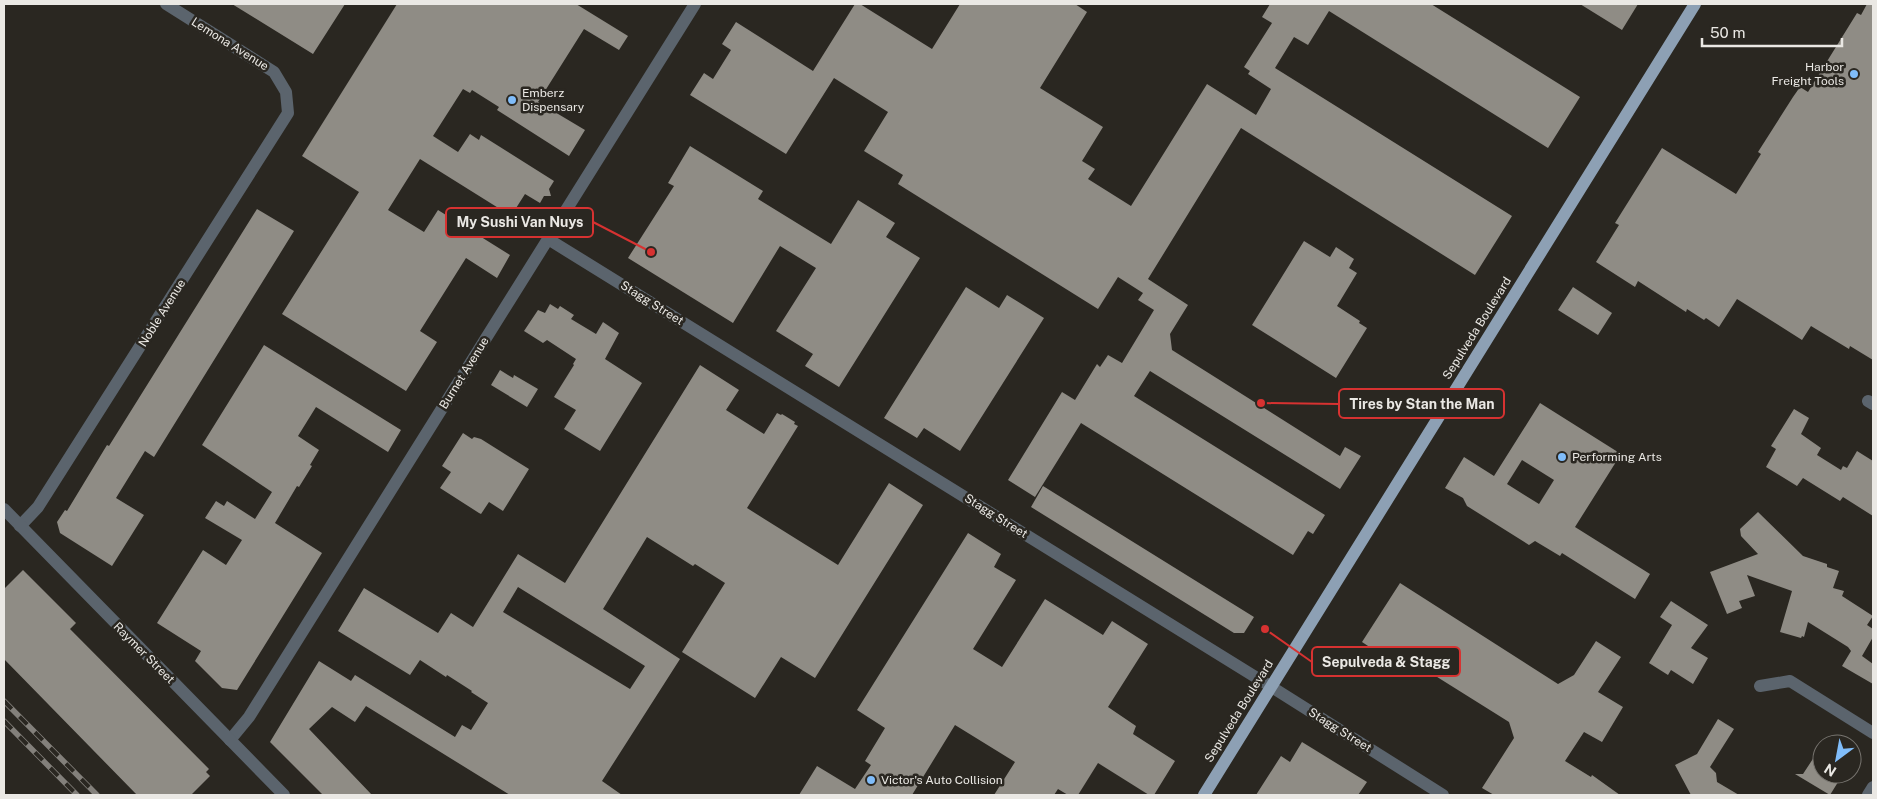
<svg xmlns="http://www.w3.org/2000/svg" width="1877" height="799" viewBox="0 0 1877 799" font-family="'Public Sans',sans-serif">
<style>
.building{fill:#8f8c85;fill-rule:evenodd}
.lines{fill:none;stroke-linecap:round;stroke-linejoin:round}
.minor{stroke:#5b646d;stroke-width:12}
.tertiary{stroke:#5b646d;stroke-width:12}
.primary{stroke:#8da0b4;stroke-width:12}
.rail-casing{stroke:#83807b;stroke-width:5.5}
.rail{stroke:#2a2721;stroke-width:4;stroke-dasharray:11;stroke-linecap:butt}
.poi-dot{fill:#80bdfa;stroke:#2a2721;stroke-width:2}
.labels{text-anchor:middle;dominant-baseline:central;stroke-width:5;stroke-linejoin:round;paint-order:stroke}
.street-label{font-size:12px;fill:#eae8e4;stroke:#2a2721}
.poi-label{font-size:12px;fill:#eae8e4;stroke:#2a2721;text-anchor:start}
.leader{fill:none;stroke:#d73231;stroke-width:2}
.callout-dot{fill:#d73231;stroke:#2a2721;stroke-width:2}
.callout{fill:#2a2721;stroke:#d73231;stroke-width:2}
.callout-label{font-size:14px;text-anchor:middle;font-weight:bold;fill:#eae8e4}
</style>
<rect width="100%" height="100%" fill="#2a2721"/>
<path class="building" d="M232,4h113l-32,50z
M397,4h179l52,32 -9,14 -35,-21 -46,73 47,28 -16,26 -72,-46 2,-3 -27,-17 -2,3 -7,-4 -30,47 25,16 12,-18 9,6 2,-5 73,46 -5,8 2,7h-7l-4,7 -15,-9 -14,22 -91,-57 -32,51 36,22 14,-22 72,45 -13,23 -31,-20 -46,73 17,11 -31,49 -124,-77 77,-122 -57,-36z
M855,4h5l72,45 28,-45h115l12,8 -47,76 63,39 -21,34 13,8 -7,10 43,27 76,-122 49,31 15,-26 -23,-15 2,-3 -6,-4 28,-44 -10,-6 8,-13h161l149,93 -32,51 -219,-137 -21,34 -14,-8 -19,31 237,148 -37,59 -234,-147 -93,151 40,26 -18,29 2,16 168,106 5,-9 16,9 -21,33 -190,-118 -16,25 191,119 -12,19 -5,-3 -15,24 -212,-132 -46,74 -27,-17 54,-88 13,8 22,-36 3,3 8,-12 14,8 32,-53 -16,-10 5,-7 -25,-16 -20,32 -200,-125 5,-9 -39,-24 24,-39 -54,-34 -48,76 -96,-59 14,-22 9,6 18,-29 -9,-6 14,-22 77,49z
M1580,4h58l-16,26z
M1867,4h6v356l-23,-14 -1,3 -38,-23 -9,14 -65,-41 -18,28 -13,-9 -2,2 -17,-11 -1,3 -48,-31 -3,6 -39,-25 23,-37 -4,-2 47,-75 74,46 25,-40 -3,-2 35,-55 7,-10 8,5 49,-79 4,2z
M690,146l73,45 -5,8 73,45 27,-44 37,23 -9,14 34,21 -81,129 -34,-21 8,-12 -37,-23 40,-63 -36,-22 -47,77 -105,-65 46,-72 -6,-3z
M257,209l37,22 -140,226 -9,-6 -29,47 28,17 -32,51 -52,-33 -3,-11 8,-12 2,1 40,-66 2,1z
M1304,241l26,16 6,-10 18,12 -5,9 8,5 -20,33 23,15 -1,2 8,5 -31,50 -84,-53z
M966,287l33,21 8,-13 37,23 -84,133 -36,-23 -7,10 -33,-20z
M1573,287l39,26 -14,22 -40,-25z
M550,304l8,5 2,-3 14,9 -3,4 25,15 7,-12 16,11 -14,26 37,24 -42,68 -36,-22 12,-19 -22,-13 20,-32 -1,-1 3,-5 -29,-19 -4,3 -19,-12 14,-21 7,3z
M264,345l137,85 -13,22 -72,-45 -18,29 21,14 -9,15 2,1 -13,21 -2,-1 -22,37 47,30 -85,137 -15,-2 -27,-27 6,-10 -44,-28 46,-73 23,15 16,-25 -37,-22 11,-17 8,5 3,-5 28,18 17,-27 -70,-47z
M700,365l39,25 -13,20 38,24 13,-21 4,2 1,-1 13,8 -1,2 4,2 -51,82 91,57 51,-82 34,22 -108,173 -34,-21 -26,41 -73,-46 43,-69 -30,-19 -2,2 -46,-29 -44,72 77,50 -78,122 20,14h-112l-144,-89 -11,16 -23,-15 -23,22 63,66h-49l-53,-53 49,-81 32,20 4,-6 100,62 7,-12 9,5 17,-27 -17,-11 1,-1 -25,-16 -1,2 -26,-17 -10,15 -72,-44 26,-43 74,45 13,-20 22,14 45,-73 47,29zM518,587l127,79 -15,23 -127,-77z
M500,370l13,8 1,-3 24,14 -11,18 -36,-22z
M1540,403l81,51 -46,73 75,47 -15,25 -73,-46 -2,3 -25,-15 -6,4 -62,-39 -4,-8 -18,-10 19,-31 30,19zM1522,460l32,20 -15,24 -32,-20z
M1794,409l15,9 -8,16 20,14 -4,7 24,15 2,-4 4,2 10,-17 16,10v55l-30,-19 -3,4 -37,-23 -6,8 -31,-19 10,-18 -5,-3z
M463,433l9,6 2,-2 7,2 48,30 -26,42 -14,-9 -8,12 -2,-1 -39,-25 11,-16 -9,-6z
M1043,486l211,131 -10,16h-10l-203,-126z
M1758,512l45,44 24,8v3l12,4 -6,17 11,3 -2,5 31,20 -6,9 6,4v8l-11,19 11,8v20l-31,-18 9,-15 -3,-4 -40,-25 -4,15 -2,-1 -1,2 -21,-6 12,-41 -45,-16 8,21 -16,5 3,7 -15,6 -17,-42 48,-18 -17,-18 -1,-7z
M968,533l33,21 -7,13 22,13 -43,69 29,18 43,-68 58,36 9,-14 36,23 -40,63 28,19 -3,8 42,27 -21,34h-5l-51,-32 -20,32h-10l-10,-6 -4,6h-60l21,-33 -60,-37 -43,70h-113l18,-29 38,23 16,-24 -6,-4 20,-33 -28,-18z
M23,570l53,53 -6,6 139,140 -3,3 4,4 -19,19h-54l-133,-136v-70z
M1400,583l158,101 16,-9 22,-34 25,16 -23,35 25,15 -21,35 -18,-10 -19,29 26,16 1,-2 28,20h-126l-12,-7 32,-50 -5,-16 -91,-57 -15,4 -41,-27z
M1671,601l37,24 -17,23 17,10 -15,26 -22,-14 -3,5 -19,-12 23,-38 -12,-8z
M1718,719l16,10 -24,38 6,6 1,9 22,13h-48l-16,-30 22,-11z
M1302,742l65,40 -9,13h-102l25,-39 9,6z
M1822,745v29h21l-13,21 -35,-21h8z"/>
<g class="lines">
<path class="minor" d="M548,239l722,447
M1868,401l5,3
M20,526l18,-19 250,-394 -2,-21 -12,-20 -108,-68
M1760,686l30,-5 83,52
M230,740l19,-23 446,-713
M1868,795l5,-8"/>
<path class="tertiary" d="M4,509l280,286
M1270,686l173,109"/>
<path class="primary" d="M1204,795l491,-791"/>
<defs>
<path id="rail" d="M4,701l93,94
M4,721l73,74"/>
</defs>
<use href="#rail" class="rail-casing"/>
<use href="#rail" class="rail"/>
</g>
<g class="poi-dot">
<circle cx="1854" cy="74" r="5"/>
<circle cx="512" cy="100" r="5"/>
<circle cx="1562" cy="457" r="5"/>
<circle cx="871" cy="780" r="5"/>
</g>
<g class="labels">
<g class="street-label">
<text transform="translate(230 44) rotate(32)">Lemona Avenue</text>
<text transform="translate(652 303) rotate(32)">Stagg Street</text>
<text transform="translate(162 313) rotate(-58)">Noble Avenue</text>
<text transform="translate(1477 328) rotate(-58)">Sepulveda Boulevard</text>
<text transform="translate(464 373) rotate(-58)">Burnet Avenue</text>
<text transform="translate(996 516) rotate(32)">Stagg Street</text>
<text transform="translate(144 653) rotate(45)">Raymer Street</text>
<text transform="translate(1239 711) rotate(-58)">Sepulveda Boulevard</text>
<text transform="translate(1340 730) rotate(32)">Stagg Street</text>
</g>
<g class="poi-label">
<text x="1844" y="67" text-anchor="end">Harbor<tspan x="1844" dy="14">Freight Tools</tspan></text>
<text x="522" y="93">Emberz<tspan x="522" dy="14">Dispensary</tspan></text>
<text x="1572" y="457">Performing Arts</text>
<text x="881" y="780">Victor's Auto Collision</text>
</g>
</g>
<path class="leader" d="M651 252L593 222M1261 403L1339 404M1265 629L1312 662"/>
<g class="callout-dot">
<circle cx="651" cy="252" r="5"/>
<circle cx="1261" cy="403" r="5"/>
<circle cx="1265" cy="629" r="5"/>
</g>
<g class="callout">
<rect x="446" y="208" width="147" height="29" rx="5"/>
<rect x="1339" y="389" width="165" height="29" rx="5"/>
<rect x="1312" y="647" width="148" height="29" rx="5"/>
</g>
<g class="callout-label">
<text x="520" y="227">My Sushi Van Nuys</text>
<text x="1422" y="409">Tires by Stan the Man</text>
<text x="1386" y="667">Sepulveda &amp; Stagg</text>
</g>
<rect width="1877" height="799" fill="none" stroke="#eae8e4" stroke-width="10"/>
<g transform="translate(1837 759) rotate(212)"><circle r="24" fill="#2a2721" stroke="#77746f"/>
<path d="M0-4L9 19L0 12L-9 19Z" fill="#80bdfa"/>
<text y="-8" font-size="14" font-weight="bold" text-anchor="middle" fill="#eae8e4">N</text>
</g>
<path d="M1702 38v8h140v-8" fill="none" stroke="#eae8e4" stroke-width="2.5"/>
<text x="1710" y="38" font-size="15" fill="#eae8e4" stroke="#2a2721" stroke-width="4" paint-order="stroke">50 m</text>
</svg>
